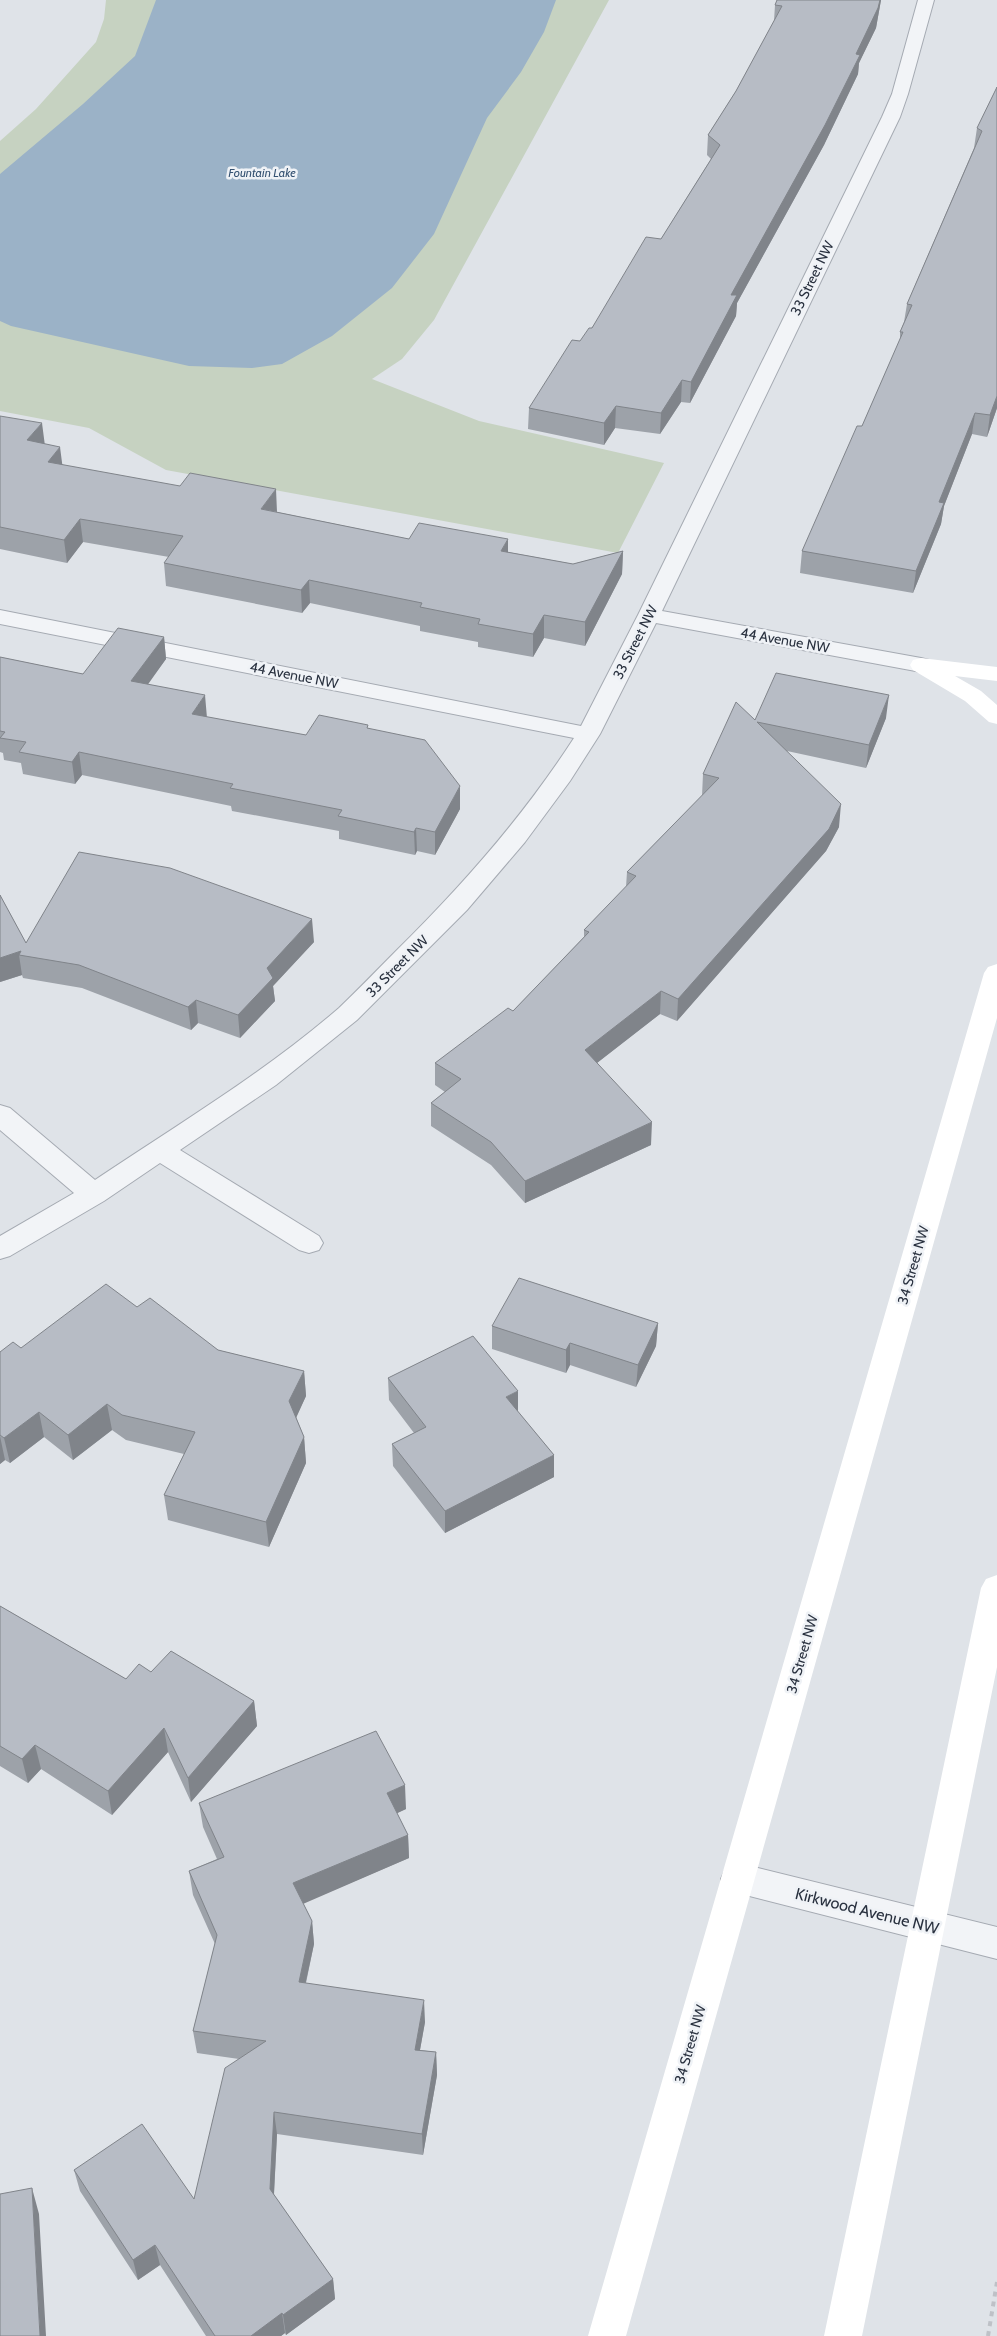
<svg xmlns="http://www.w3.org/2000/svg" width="997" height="2336" viewBox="0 0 997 2336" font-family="Cabin,sans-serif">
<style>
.green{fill:#c6d2c1}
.water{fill:#9bb2c7}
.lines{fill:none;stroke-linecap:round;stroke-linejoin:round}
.street-casing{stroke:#a5aab2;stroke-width:2}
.path{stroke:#bec1c7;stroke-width:4;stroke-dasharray:5 5;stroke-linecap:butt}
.street{fill:#f2f4f7;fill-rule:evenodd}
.secondary{fill:#fff;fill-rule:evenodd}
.wall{fill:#9da2a9}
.shaded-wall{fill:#80848a}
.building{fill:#b7bcc5;stroke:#80848a}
.labels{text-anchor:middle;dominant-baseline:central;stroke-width:5;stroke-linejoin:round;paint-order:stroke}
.far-water-label{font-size:12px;font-style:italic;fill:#345171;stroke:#eff2f6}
.street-label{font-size:14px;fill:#29313f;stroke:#eff2f6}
.near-street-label{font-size:16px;fill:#29313f;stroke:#eff2f6}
</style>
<rect width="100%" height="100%" fill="#dfe3e8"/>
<path class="green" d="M106,0h503l-175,320 -32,39 -30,20 107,42 185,42 -46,90 -452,-83 -77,-42 -89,-17v-270l36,-32 60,-67 8,-23z"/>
<path class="water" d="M156,0h400l-12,32 -23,40 -34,46 -53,116 -42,54 -60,48 -50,28 -30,4 -63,-2 -178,-40 -11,-5v-147l83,-70 52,-48z"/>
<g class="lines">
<defs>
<path id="street" d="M918,0h16l-26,94 -8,23 -238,494 259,47 8,2 3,5 -3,5 -8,2 -265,-49 -56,111 -30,47 -45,61 -58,68 -110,110 -81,65 -96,65 139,86 4,7 -4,7 -10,3 -10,-3 -139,-87 -56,38 -94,55 -10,3v-23l74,-43 -74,-63v-25l10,3 85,72c82,-55 169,-107 244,-172 19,-18 37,-37 56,-56 67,-66 128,-135 179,-214l-574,-114v-14l581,116 57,-111 244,-498 10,-23z
M738,1863l259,64v32l-271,-69 -5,-11 5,-11z"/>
</defs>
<use href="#street" class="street-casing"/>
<path class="path" d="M988,2336l9,-54"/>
<use href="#street" class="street"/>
<path class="secondary" d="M921,658l76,9v14l-42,-5 26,15 16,14v19l-8,-2 -24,-21 -52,-31 -3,-5 3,-5z
M997,964v54l-371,1318h-38l396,-1363 4,-6z
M997,1575v92l-135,669h-38l157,-748 5,-9z"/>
</g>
<path class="wall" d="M777,0h104l-5,28 -17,35 -1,11 -34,71 -87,158 -1,13 -46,87 -9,-1 -21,32 -45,-6 -11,17 -76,-16 1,-21 132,-169 50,-80 -4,-4 1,-20 28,-44 38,-70 1,-16z
M997,87v321l-10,29 -15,-3 -28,72 -3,18 -28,69 -113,-20 2,-22 60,-125 38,-86v-8l4,-10 3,-18 67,-156 3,-20z
M0,416l44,28 19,21 214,47 132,27 99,13 65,12 50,-13 -1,23 -37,72 -41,-8 -11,19 -55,-10v-5l-58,-11v-5l-110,-23 -8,10 -136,-27 -2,-23 5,-6 -86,-15 -16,21 -67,-14z
M164,637l2,22 -19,25 60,33 99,18 63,-7 91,81 -25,46 -18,-4 -2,4 -76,-16v-8l-107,-20 -1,-5 -149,-31 -7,9 -52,-10 -2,-11 -17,-3 -1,-7 -3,-1v-95l83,17z
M886,718l-20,50 -79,-17 52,76 -13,24 -149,170 -17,-7 -63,49 54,82 -126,58 -34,-38 -60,-39v-23l14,-11 -10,-7v-22l78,-52 71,-74v-7l42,-43 1,-15 75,-76 1,-22 52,-54z
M0,895l26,48 288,-1 -41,44 2,15 -35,37 -42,-15 -7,7 -109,-42 -59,-10 -1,-3 -22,7z
M137,1307l81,43 86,21 2,25 -10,21 8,20 2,26 -37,84 -101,-27 -4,-25 20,-41 -58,-14 -14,-10 -39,30 -29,-23 -34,26 -5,-3 -5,4v-112l21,-4z
M658,1323l-2,23 -20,41 -66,-22 -4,8 -74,-24v-23z
M388,1378l130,34 36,43v22l-109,56 -52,-67 -1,-22 22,-11 -25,-33z
M0,1606l126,73 25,-7 103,29 3,25 -66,76 -23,-50 -56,63 -71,-46 -13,14 -28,-17z
M199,1803l207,6 -9,4 11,22 1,23 -106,45 9,18 2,23 -8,39 119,39 -5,28 16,2 1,23 -14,80 -146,-21 -3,61 59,84 2,20 -49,36 -1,-2 -4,3h-75l-46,-71 -22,15 -58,-89 -6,-21 120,29 45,-140 -42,-6 -4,-22 22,-87 -22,-49 -4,-24 28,-12 -14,-32z"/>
<path class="shaded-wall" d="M880,0h1l-5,28 -17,35 -1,11 -34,71 -87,158 -1,13 -46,87 1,-21 40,-87 125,-241z
M682,380l-1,22 -21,32 1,-21z
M997,396v12l-10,29 3,-22z
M616,406l-1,22 -11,17v-22z
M975,413l-3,21 -28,72 -3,18 -28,69 3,-22 23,-69z
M42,423l3,23 -18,-6z
M60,447l3,23 -15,-8z
M276,489l1,23 -16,-3z
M80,519l3,23 -16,21 -3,-23z
M508,539v23l-7,-11z
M623,551l-1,23 -37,72v-24z
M309,580l1,23 -8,10 -1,-23z
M544,615v23l-11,19v-23z
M164,637l2,22 -32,45 -3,-23z
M205,695l2,23 -15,-4z
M889,695l-3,23 -20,50 3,-23z
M79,752l3,23 -7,9 -3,-22z
M460,786v23l-25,46v-23z
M841,804l-2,23 -13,24 -149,170 1,-22z
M416,828l1,23 -2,4 -1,-23z
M312,919l2,23 -41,44 2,15 -35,37 -2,-23 29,-47z
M21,951l-2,4 3,20 -22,7v-24z
M661,991l-1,23 -76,59 1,-23z
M196,1000l2,23 -7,7 -3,-23z
M652,1122l-1,23 -126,58v-22z
M658,1323l-2,23 -20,41 2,-22z
M570,1343v22l-4,8v-23z
M304,1371l2,25 -14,31 -3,-26z
M518,1391v23l-12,-17z
M107,1404l5,26 -39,30 -5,-25z
M39,1412l5,25 -34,26 -6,-25z
M0,1436l5,24 -5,4z
M304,1437l2,26 -37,84 -3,-25z
M554,1455v22l-109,56v-22z
M254,1701l3,25 -66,76 -3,-24z
M164,1728l4,24 -56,63 -4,-24z
M35,1745l6,24 -13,14 -6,-24z
M405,1785l1,24 -17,8 -2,-24z
M408,1835l1,23 -113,49 -3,-24z
M312,1921l2,23 -13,60 -2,-22z
M424,2000l1,22 -9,50 -1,-22z
M436,2052l1,23 -14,80 -1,-21z
M274,2112l3,22 -4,77 -3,-22z
M32,2188l7,26 7,122h-6z
M155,2245l5,20 -22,15 -5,-20z
M333,2279l2,20 -49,36 -3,-20z
M282,2313l3,20 -4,3h-30z"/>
<path class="building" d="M777,0h103l-2,8 -22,46 4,1 -35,70 -94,170h6l-46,87 -9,-2 -21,33 -45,-7 -12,17 -75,-15 43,-68 8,1 9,-13h3l54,-91 15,2 59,-94 -12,-10 28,-44 46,-85 -7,-1z
M997,87v309l-7,19 -15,-2 -36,89 5,1 -28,68 -114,-20 55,-125h5l41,-94h-3l12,-27 -5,-1 75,-173 -5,-3z
M0,416l42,7 -15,17 33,7 -12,15 132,24 10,-13 86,16 -15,20 148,30 10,-16 89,16 -7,12 72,13 50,-13 -38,71 -41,-7 -11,19 -55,-10 2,-5 -60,-12 2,-4 -113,-23 -8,10 -137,-27 19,-27 -103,-17 -16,21 -64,-13z
M118,628l46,9 -33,44 74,14 -13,19 114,21 13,-20 49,10 -1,3 58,12 35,46 -25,46 -19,-4 -2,4 -76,-16 4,-6 -112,-22 3,-4 -154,-32 -7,10 -53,-10 7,-10 -26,-4 5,-6 -5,-1v-74l83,17z
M776,673l113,22 -20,50 -112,-23 84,82 -12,25 -151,170 -17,-8 -76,59 67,72 -127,59 -34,-39 -60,-39 30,-24 -26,-16 73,-55 5,3 76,-79 -5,-2 52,-54 -9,-4 92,-94 -16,-4 33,-72 19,18z
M79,852l91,16 142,51 -45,49 6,10 -35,37 -42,-15 -8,7 -109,-42 -60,-10 2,-4 -21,7v-63l26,48z
M519,1278l139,45 -20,42 -68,-22 -4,7 -74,-24z
M106,1284l31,23 13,-9 68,52 86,21 -15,30 15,36 -38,85 -102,-27 31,-63 -73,-17 -15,-11 -39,31 -29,-23 -35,26 -4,-3v-83l13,-10 8,6z
M473,1336l45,55 -12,6 48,58 -109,56 -53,-67 34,-17 -38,-49z
M0,1606l126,73 13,-15 12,8 20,-21 83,50 -66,77 -24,-50 -56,63 -73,-46 -13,14 -22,-13z
M376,1731l29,54 -18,8 21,42 -115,48 19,38 -13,61 125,18 -9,50 21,2 -14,82 -148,-22 -4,77 63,90 -50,36 -1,-2 -31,23h-36l-60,-91 -22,15 -59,-90 68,-46 52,75 31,-131 41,-27 -73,-10 24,-96 -28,-64 35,-14 -25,-54z
M32,2188l8,148h-40v-142z"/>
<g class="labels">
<g class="far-water-label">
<text x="262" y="172">Fountain Lake</text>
</g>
<g class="street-label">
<text transform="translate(812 278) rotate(-64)">33 Street NW</text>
<text transform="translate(785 640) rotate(10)">44 Avenue NW</text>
<text transform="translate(635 642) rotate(-63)">33 Street NW</text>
<text transform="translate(294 675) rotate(11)">44 Avenue NW</text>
<text transform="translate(397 966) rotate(-45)">33 Street NW</text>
<text transform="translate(913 1265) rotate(-74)">34 Street NW</text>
<text transform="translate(802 1654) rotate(-74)">34 Street NW</text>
<text transform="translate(690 2044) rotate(-74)">34 Street NW</text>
</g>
<g class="near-street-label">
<text transform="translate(867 1911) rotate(14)">Kirkwood Avenue NW</text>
</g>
</g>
</svg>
